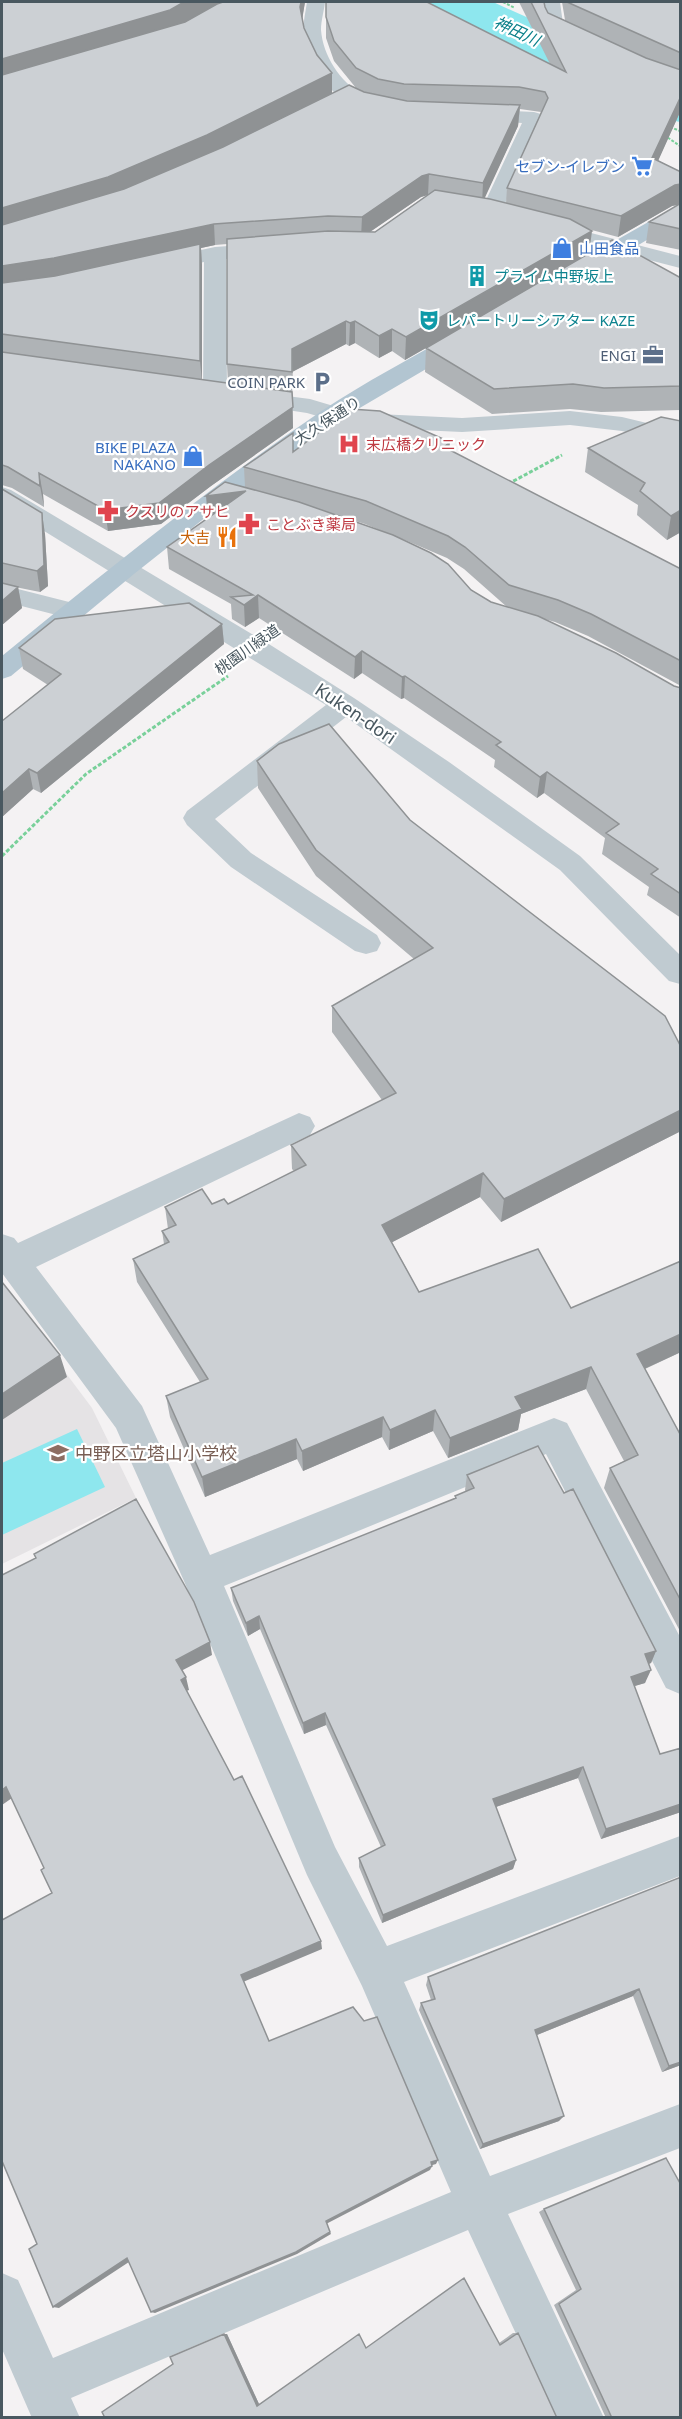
<svg xmlns="http://www.w3.org/2000/svg" width="682" height="2419" viewBox="0 0 682 2419" font-family="'Noto Sans','Noto Sans JP',sans-serif">
<style>
.education{fill:#e5e3e5}
.water{fill:#8ee7ee}
.lines{fill:none;stroke-linecap:round;stroke-linejoin:round}
.river{fill:#8ee7ee;fill-rule:evenodd}
.path-far1{stroke:#79d09a;stroke-width:2;stroke-dasharray:3 1.5;stroke-linecap:butt}
.path{stroke:#79d09a;stroke-width:3;stroke-dasharray:4 2;stroke-linecap:butt}
.minor{fill:#c0cbd1;fill-rule:evenodd}
.major{fill:#b2c5d1;fill-rule:evenodd}
.wall{fill:#afb3b6;fill-rule:evenodd}
.shaded-wall{fill:#8f9294}
.building{fill:#ccd0d4;stroke:#8f9294;stroke-width:1.5}
.labels{text-anchor:middle;dominant-baseline:central;stroke-width:4.5;stroke-linejoin:round;paint-order:stroke}
.far-shop-label{font-size:15px;fill:#366cbe;stroke:#fff;text-anchor:end}
.far-culture-label{font-size:15px;fill:#0d838f;stroke:#fff;text-anchor:start}
.far-service-label{font-size:15px;fill:#4e5e75;stroke:#fff;text-anchor:end}
.far-street-label{font-size:15px;fill:#495860;stroke:#fff}
.far-health-label{font-size:15px;fill:#be3a42;stroke:#fff;text-anchor:start}
.far-food-label{font-size:15px;fill:#c56008;stroke:#fff;text-anchor:end}
.far-water-label{font-size:16px;font-style:italic;fill:#0c808a;stroke:#fff}
.street-label{font-size:18px;fill:#495860;stroke:#fff}
.education-label{font-size:18px;fill:#785e54;stroke:#fff;text-anchor:start}
</style>
<rect width="100%" height="100%" fill="#f4f2f3"/>
<path class="education" d="M2,1288l90,120 44,90 -134,66z"/>
<path class="water" d="M77,1429l28,58 -103,48v-72z"/>
<g class="lines">
<path class="river" d="M427,2h66l187,84v36l-19,-4 -227,-105z"/>
<path class="path-far1" d="M503,2l12,6
M670,127l10,4
M664,135l16,11"/>
<path class="path" d="M508,484l54,-29
M2,856l84,-82 142,-98"/>
<path class="minor" d="M307,2h18c-1,9 -4,19 -4,28 2,26 19,51 41,65 9,5 23,6 29,14l-3,4c-36,9 -76,-38 -83,-69 -4,-15 0,-28 2,-42z
M542,2h18l3,22 27,13 2,4 -2,4h-14l-29,-14 -2,-4z
M474,109l60,3 7,2 3,4 -42,92 178,46v12l-197,-51 -3,-4 42,-90 -55,-4 -3,-4 3,-4z
M272,243l8,1 3,5 -3,5 -54,5 1,134 -4,5 -8,2 -8,-2 -4,-5 1,-131 -47,10 -8,-1 -3,-5 3,-5 66,-14z
M249,391l61,8 47,14 105,5 108,-7 52,6 58,14v14l-58,-14 -52,-6 -108,7 -107,-5 -48,-14 -66,-10 -4,-5 4,-5z
M2,487l9,3 261,156 82,52 95,64 131,94 100,99v29l-11,-3 -109,-111 -214,-153 -131,102 36,34 126,82 4,8 -4,8 -11,3 -11,-3 -124,-84 -44,-42 -4,-7 4,-7 139,-106 -324,-200z
M2,585l79,20 4,6 -4,6 -9,2 -70,-18z
M299,1113l11,4 5,9 -5,9 -274,132 106,139 68,149 344,-137 13,5 113,214v57l-14,-6 -120,-234 -322,132 111,261 52,99 293,-110v40l-276,106 86,194 190,-72v44l-172,66 96,204h-49l-87,-188 -397,168 9,20h-48l-30,-69v-76l16,7 35,78 398,-166 -89,-206 -55,-111 -123,-294 -68,-153 -114,-155v-39l12,4 4,5z"/>
<path class="major" d="M680,206v14l-88,53 -8,1 -8,-1 -3,-5 3,-5 97,-55z
M464,330l8,2 3,5 -3,5 -131,77 -111,79 -96,76 -123,102 -9,3v-23c104,-85 209,-170 321,-246 42,-28 89,-52 133,-78z"/>
</g>
<path class="wall" d="M2,2h303l-3,16 2,10 13,27 15,18v20l24,-5 -22,-27 -8,-23v-36l224,62 -31,-62h25l1,5 3,6 17,7 -3,-18h119v108l-23,50 23,12v78l-35,-7 3,-21 29,-17 -6,1 -54,31 -30,-8 1,24 92,25v132l-80,2 -31,-3 -78,5 -67,-42 1,-24 -21,12 -13,-9 -13,7 -24,-15 -6,3 -3,-2 -54,28 1,56 -82,58 -50,38 -53,7 -65,-37 1,13 -32,-19 -10,-3zM520,109l21,3 -34,76 -1,15 -22,-5 34,-72zM427,195l-52,37h-5l51,-35zM227,244v120l1,19 -26,-3v-115l-1,-17 14,-3z
M681,421v111l-14,8 -30,-25 1,-10 -53,-33 3,-24z
M449,450l232,119v117l-93,-50 -33,-14 -14,-4 133,68 7,2v230l-34,-23 2,-8 -47,-33 3,-16 -61,-45 -7,5 -43,-31 1,-7 -91,-62 -3,1 -39,-26 -8,6 -95,-61 -14,9 -13,-8 -1,-15 -62,-35 -2,-22 41,-29 37,-31 -1,-20 49,-15zM343,517l22,7 22,9zM400,538l47,20 17,11 43,38 -16,-5 -20,-12z
M2,489l43,45 3,52 -8,6 -25,-5h3l4,21 -20,17z
M222,624l2,20 -183,149 -8,-4 -31,28 46,-132 -25,-16 -4,-21z
M257,761l153,59 271,227v84l-180,91 -21,-25 -88,45 27,50 152,16 110,-47v91l-36,17 36,67v197l-77,-145 6,-20 14,-7 -38,-72 -65,25 -3,16 -70,28 -15,-27 -44,19 -7,-13 -79,34 -6,-12 -92,38 -35,-80 -4,-21 34,-14 -63,-100 -4,-23 31,-15 -2,-13 6,-2 -3,-22 63,-3 66,-33 -2,-2 -1,-24 91,-45 -50,-68v-26l82,-47 -98,-83 -58,-88z
M467,1475l97,18 92,158 -5,12 -2,1 -4,19 -11,3 26,68 21,-6v64l-80,27 -23,-61 -82,29 20,53 -3,9 -131,54 -23,-56v-9l22,-11 -55,-122 -22,9 -44,-105 -12,7 -15,-35 -2,-13 224,-89v-3l11,-4 -1,-2z
M681,1877v188l-19,7 -29,-76 -96,39 22,86 -79,28 -61,-139 2,-7 10,-3 -5,-15 2,-8z
M544,2209l137,209h-75l-52,-113 22,-15 -37,-78z
M513,2333h5l39,85h-452l122,-84 32,70 107,-56 133,-5z"/>
<path class="shaded-wall" d="M184,2h48l-61,28 -169,51v-22z
M301,2h4l-4,25 -1,-20z
M332,73v21l-124,62 -98,42 -108,32v-22z
M681,96v14l-31,69 2,-21z
M520,105l-2,21 -36,78 1,-21z
M429,174l-1,21 -7,2 -60,41 1,-21 60,-41z
M681,184v20l-9,2 -54,31 3,-21 54,-31z
M214,224l1,21 -14,3 1,17v117l-2,-21 -198,-74v-21z
M592,231l-3,23 -184,106 1,-23z
M346,321v23l-54,28 1,22 -1,-45z
M355,321v22l-6,3 1,-23z
M392,329v22l-13,7v-22z
M292,392l1,36 -82,58 -50,38 -53,7 -3,-21z
M450,442l-2,23 -4,-18z
M39,473l4,21 1,13 -4,-21z
M246,491l-38,27 -2,-22z
M681,510v22l-14,8 4,-24z
M42,513l3,21 3,52 -8,6 -3,-21z
M18,587l4,21 -20,17v-24z
M258,595l1,23 -14,9 -1,-22z
M222,624l2,20 -183,149 -4,-20z
M362,651v22l-8,6 1,-22z
M405,676l-1,22 -3,1 1,-22z
M29,769l4,20 -31,28v-24z
M547,772l-3,21 -7,5 3,-21z
M681,1110v21l-180,91 3,-23z
M483,1173l-3,24 -99,51 1,-23z
M681,1334v18l-50,23 6,-21z
M60,1355l7,22 -65,43v-26z
M591,1367l-5,22 -65,25 -3,16 -70,28 2,-20 65,-41z
M435,1410l-2,21 -44,19 1,-20z
M383,1417l-1,20 -79,34 -1,-20z
M296,1439l1,20 -92,38 -3,-20z
M259,1616l1,13 -12,7 -2,-13z
M210,1642l2,13 -33,17 -3,-12z
M656,1651l-5,12 -12,4 6,-13z
M651,1670l-6,13 -20,6 6,-12z
M186,1677l3,13 -5,2 -3,-12z
M325,1713l1,12 -22,9 -1,-11z
M583,1767l-5,11 -88,31 3,-10z
M6,1787l6,11 -10,7v-15z
M681,1804v8l-80,27 5,-10z
M516,1860l-3,9 -131,54 1,-8z
M321,1941l1,8 -79,33 -2,-7z
M639,1989l-6,7 -101,41 3,-7z
M681,2062v3l-19,7 7,-6z
M564,2116l-5,5 -79,28 3,-5z
M438,2160l-2,4 -7,2 2,-4z
M432,2166l-2,4 -104,54v-3z
M330,2232l1,2 -34,20 -142,59 -4,-1z
M127,2258l5,2 -73,48 -6,-1z
M224,2334h3l32,70 -2,2z"/>
<path class="building" d="M2,2h182l-14,8 -168,49z
M223,2h78l-1,5 4,21 13,27 15,18 -125,62 -99,42 -106,31v-133l183,-53 32,-18z
M326,2h101l139,70 -35,-70h13l1,5 3,6 98,45 35,12v26l-29,62 29,14v12l-6,1 -54,31 -114,-28 41,-90 -3,-6 -26,-5 -115,-3 -26,-5 -22,-11 -22,-27 -8,-24z
M567,2h114v51z
M349,85l15,7 43,9 113,4 -37,78 -54,-9 -7,2 -60,41 -34,-1 -114,8 -160,34 -52,8v-41l122,-36 99,-42z
M435,190l55,9 80,20 22,12 -186,106 -14,-8 -13,7 -24,-15 -5,2 -4,-2 -54,28v23l-65,-8v-125l101,-8 47,1z
M681,203v26l-32,-7z
M612,240l69,38v108l-77,2 -31,-4 -79,5 -68,-41z
M200,244v117l-198,-27v-51l53,-7z
M2,352l290,40 1,15 -84,58 -50,38 -54,7 -66,-37 1,13 -32,-19 -6,-2z
M350,409l30,2 70,31 -6,5 237,122v92l-90,-47 -33,-14 -49,-15 -44,-38 -17,-11 -82,-35 -122,-34 49,-34v19z
M661,417l20,4v89l-10,6 -31,-25 5,-8 -57,-35z
M225,482l74,20 94,33 38,18 17,11 23,26 20,12 47,14 78,37 58,33 7,2v206l-30,-20 7,-5 -52,-36 13,-9 -72,-52 -7,5 -44,-32 5,-3 -96,-66 -3,1 -40,-26 -7,6 -97,-62 -14,10 -13,-8 22,-2 -86,-48 79,-56 -40,5z
M2,489l40,24 2,52 -7,6 -35,-8z
M2,583l16,4 -16,14z
M189,603l33,21 -185,149 -8,-4 -27,24v-72l59,-47 -42,-26 36,-29z
M329,724l81,96 255,196 16,31v63l-177,89 -21,-26 -101,52 37,67 119,-43 33,59 110,-47v73l-44,20 44,82v165l-71,-133 28,-13 -47,-88 -76,30 7,12 -72,29 -15,-28 -45,20 -7,-13 -81,34 -6,-12 -94,38 -36,-81 42,-17 -75,-120 36,-17 -7,-11 14,-6 -11,-18 37,-18 10,15 12,-5 4,5 78,-39 -15,-20 105,-52 -64,-87 101,-58 -117,-98 -59,-89 22,-17z
M2,1282l58,73 -58,39z
M538,1446l26,47 9,-4 83,162 -11,3 6,16 -20,7 29,77 21,-6v56l-75,25 -23,-62 -90,32 23,61 -133,55 -24,-57 26,-13 -60,-132 -22,10 -44,-107 -13,7 -15,-35 225,-90 -1,-2 19,-8 -7,-13z
M136,1499l58,103 16,40 -34,18 10,17 -5,3 53,100 8,-4 79,165 -80,34 28,66 84,-34 11,14 13,-4 61,143 -7,2 1,4 -106,55 4,11 -34,20 -145,60 -24,-54 -74,49 -24,-58 8,-5 -35,-83v-241l50,-27 -11,-23 3,-2 -38,-81 -4,3v-215l34,-17 -2,-4z
M681,1877v185l-12,4 -30,-77 -104,41 29,86 -81,28 -62,-141 14,-4 -7,-22z
M666,2158l15,27v233h-69l-53,-114 22,-15 -37,-80z
M464,2278l36,67 18,-12 39,85h-452l-3,-6 71,-48 -3,-7 54,-23 33,72 102,-72 7,14z"/>
<defs>
<symbol id="supermarket-bare" viewBox="-9 -9 18 18"><path d="M-6-5.5h2.5l.6 2H6L4.5 2H-2.5L-4.4-4H-6ZM-1.5 3.2a1.3 1.3 0 1 0 .1 0ZM3 3.2a1.3 1.3 0 1 0 .1 0Z" fill="#3f7fe0" stroke="#fff" stroke-width="2.5" paint-order="stroke"/></symbol>
<symbol id="shop-bare" viewBox="-9 -9 18 18"><path d="M-5-2.5h2.3a2.7 3.5 0 0 1 5.4 0H5L5.5 6h-11ZM-1.5-2.5h3a1.5 2.3 0 0 0-3 0Z" fill="#3f7fe0" stroke="#fff" stroke-width="2.5" paint-order="stroke"/></symbol>
<symbol id="building-bare" viewBox="-9 -9 18 18"><path d="M-4-6H4V6H1V3H-1V6H-4ZM-2.5-4.3h1.7v1.8h-1.7ZM.8-4.3h1.7v1.8H.8ZM-2.5-1h1.7V.8h-1.7ZM.8-1h1.7V.8H.8Z" fill="#0f9aa8" stroke="#fff" stroke-width="2.5" paint-order="stroke"/></symbol>
<symbol id="theatre-bare" viewBox="-9 -9 18 18"><path d="M-5-5.5Q0-4 5-5.5V0Q5 5 0 6Q-5 5-5 0ZM-3.3-2.5H-1v1.5H-3.3ZM1-2.5H3.3v1.5H1ZM-2.8 1Q0 5.5 2.8 1Z" fill="#0f9aa8" stroke="#fff" stroke-width="2.5" paint-order="stroke"/></symbol>
<symbol id="office-bare" viewBox="-9 -9 18 18"><path d="M-6-3h4V-5.5h4V-3h4V5H-6ZM-1-4.5V-3h2v-1.5ZM-6 0V1H6V0Z" fill="#5c6f8a" stroke="#fff" stroke-width="2.5" paint-order="stroke"/></symbol>
<symbol id="parking-bare" viewBox="-9 -9 18 18"><path d="M-3.5-5.5H1a3.5 3.5 0 0 1 0 7H-1V5.5H-3.5ZM-1-3.4V-.6H.8a1.4 1.4 0 0 0 0-2.8Z" fill="#5c6f8a" stroke="#fff" stroke-width="2.5" paint-order="stroke"/></symbol>
<symbol id="hospital-bare" viewBox="-9 -9 18 18"><path d="M-5-5h3v3.5h4V-5h3V5h-3V1.5h-4V5h-3Z" fill="#e0444e" stroke="#fff" stroke-width="2.5" paint-order="stroke"/></symbol>
<symbol id="pharmacy-bare" viewBox="-9 -9 18 18"><path d="M-2-6h4v4h4v4h-4v4h-4v-4h-4v-4h4Z" fill="#e0444e" stroke="#fff" stroke-width="2.5" paint-order="stroke"/></symbol>
<symbol id="restaurant-bare" viewBox="-9 -9 18 18"><path d="M-5-6h1v4h1v-4h1v4h1v-4h1v5L-1.5 .5V6h-2V.5L-5-1ZM5-6V6H3V1.5H1.5Q1.5-4 5-6Z" fill="#e8710a" stroke="#fff" stroke-width="2.5" paint-order="stroke"/></symbol>
<symbol id="school-bare" viewBox="-9 -9 18 18"><path d="M0-5L7-2L0 1L-7-2ZM-4 1L0 2.5L4 1V4Q0 6-4 4Z" fill="#8d6e63" stroke="#fff" stroke-width="2.5" paint-order="stroke"/></symbol>
</defs>
<g fill-rule="evenodd">
<use href="#supermarket-bare" x="627" y="151" width="30" height="30"/>
<use href="#shop-bare" x="547" y="233" width="30" height="30"/>
<use href="#building-bare" x="462" y="261" width="30" height="30"/>
<use href="#theatre-bare" x="414" y="305" width="30" height="30"/>
<use href="#office-bare" x="638" y="340" width="30" height="30"/>
<use href="#parking-bare" x="307" y="367" width="30" height="30"/>
<use href="#hospital-bare" x="334" y="429" width="30" height="30"/>
<use href="#shop-bare" x="178" y="441" width="30" height="30"/>
<use href="#pharmacy-bare" x="93" y="496" width="30" height="30"/>
<use href="#pharmacy-bare" x="234" y="509" width="30" height="30"/>
<use href="#restaurant-bare" x="212" y="522" width="30" height="30"/>
<use href="#school-bare" x="43" y="1438" width="30" height="30"/>
</g>
<g class="labels">
<g class="far-shop-label">
<text x="625" y="166">セブン-イレブン</text>
<text x="579" y="248" text-anchor="start">山田食品</text>
<text x="176" y="447">BIKE PLAZA<tspan x="176" dy="17">NAKANO</tspan></text>
</g>
<g class="far-culture-label">
<text x="494" y="276">プライム中野坂上</text>
<text x="446" y="320">レパートリーシアター KAZE</text>
</g>
<g class="far-service-label">
<text x="636" y="355">ENGI</text>
<text x="305" y="382">COIN PARK</text>
</g>
<g class="far-street-label">
<text transform="translate(327 420) rotate(-33)">大久保通り</text>
<text transform="translate(247 649) rotate(-35)">桃園川緑道</text>
</g>
<g class="far-health-label">
<text x="366" y="444">末広橋クリニック</text>
<text x="125" y="511">クスリのアサヒ</text>
<text x="266" y="524">ことぶき薬局</text>
</g>
<g class="far-food-label">
<text x="210" y="537">大吉</text>
</g>
<g class="far-water-label">
<text transform="translate(517 31) rotate(25)">神田川</text>
</g>
<g class="street-label">
<text transform="translate(356 713) rotate(34)">Kuken-dori</text>
</g>
<g class="education-label">
<text x="75" y="1453">中野区立塔山小学校</text>
</g>
</g>
<rect width="682" height="2419" fill="none" stroke="#495860" stroke-width="6"/>
</svg>
